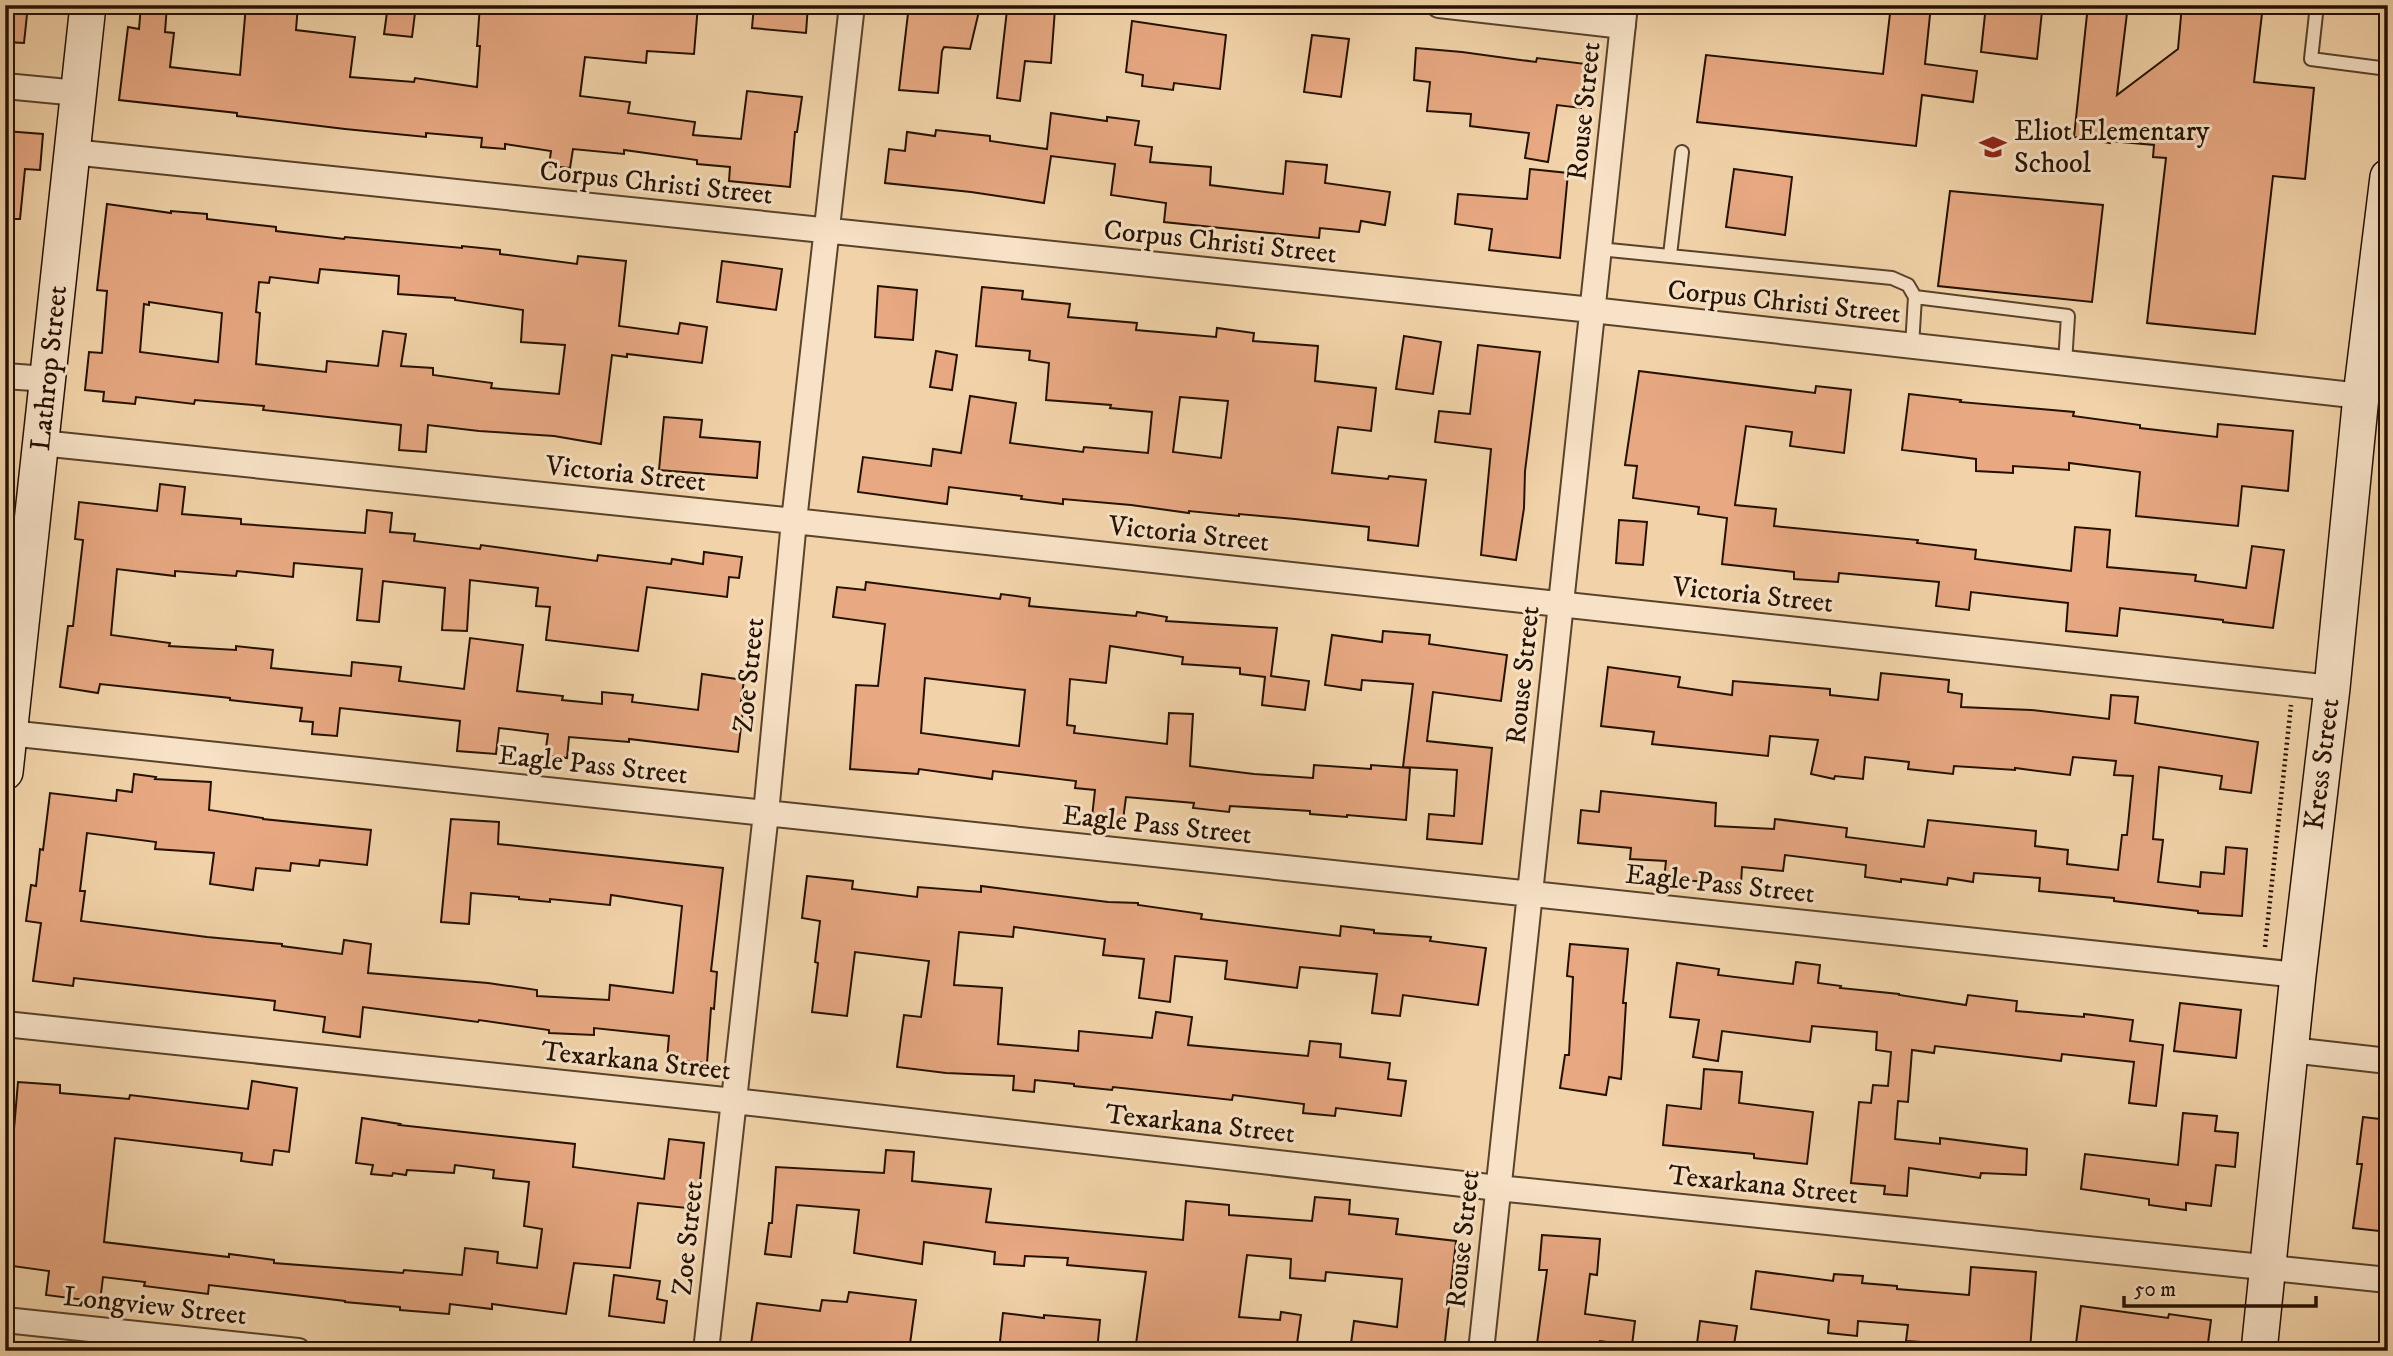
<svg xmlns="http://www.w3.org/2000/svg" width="2393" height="1356" viewBox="0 0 2393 1356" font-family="'IM FELL DW Pica',serif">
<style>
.building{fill:#e7a882;stroke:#241100;stroke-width:2;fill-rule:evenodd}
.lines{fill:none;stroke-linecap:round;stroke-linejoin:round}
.lane-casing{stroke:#58422a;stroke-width:16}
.street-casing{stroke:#58422a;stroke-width:28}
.secondary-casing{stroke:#241100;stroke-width:38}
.path{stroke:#241100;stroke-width:4.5;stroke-dasharray:2 3.5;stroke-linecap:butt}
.lane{stroke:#f7e2c7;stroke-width:12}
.street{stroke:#f7e2c7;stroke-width:24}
.secondary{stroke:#f7e2c7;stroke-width:35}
.labels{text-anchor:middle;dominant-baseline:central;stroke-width:6;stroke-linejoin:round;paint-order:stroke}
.street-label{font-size:28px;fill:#241100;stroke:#f7e2c7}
.poi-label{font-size:28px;fill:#241100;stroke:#f7e2c7;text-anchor:start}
</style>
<rect width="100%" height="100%" fill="#f2d3a9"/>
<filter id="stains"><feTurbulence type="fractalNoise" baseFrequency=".00286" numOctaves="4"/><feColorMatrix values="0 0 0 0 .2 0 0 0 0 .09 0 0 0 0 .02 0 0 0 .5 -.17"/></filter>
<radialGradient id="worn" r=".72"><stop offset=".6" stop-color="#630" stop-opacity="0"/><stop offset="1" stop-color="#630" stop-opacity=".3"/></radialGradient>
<path class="building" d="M5,5h23l-4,38 -19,-1z
M141,5h26l-2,27 9,1 -4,34 70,8 6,-70h52l-2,25 59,7 -5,40 64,5 1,-4 62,9 3,-41h-3l3,-41h218l-4,49 -47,-3 -1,12 -61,-6 -5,39 50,6 -2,11 67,9 -2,13 48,4 6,-48 55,6 -5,35h-2l-5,55 -61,-6 1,-14 -33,-3v-4l-73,-10v4l-51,-5 -3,19 -21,-2 2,-15 -46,-7v5l-24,-2 1,-9 -56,-5v4l-81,-8 -108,-13v-3l-118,-13 9,-73 11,2z
M388,5h28l-4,32 -28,-3z
M754,5h54l-2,28 -54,-5z
M909,5l71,2 -10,42 -26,-2 -2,4 -4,42 -39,-3z
M1891,5h40l-6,59 52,7 -4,31 -51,-7 -6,51 -219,-24 9,-67 177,19z
M1986,5h49l-1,6h8l-5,48 -56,-7z
M2088,5h40l-11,90 61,-46 4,-44h81l-9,77 60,6 -9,91 -32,-3 -18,158 -108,-11 19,-165 -13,-1 1,-12 -44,-4v2l-36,-6z
M1022,7l33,2 -4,54 -26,-2 -5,40 -23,-3 10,-88 15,1z
M1132,21l94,14 -6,54 -46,-6 -1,7 -31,-4 1,-11 -17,-3z
M1312,35l37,4 -8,58 -37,-5z
M1416,48l46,4 74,10 1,-4 49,6 -5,44 -24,-3 -9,57 -23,-4 4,-25 -59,-7 1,-12 -44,-3 3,-29 -16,-2z
M1051,113l56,8v-4l32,4 -4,24 17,2 -2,15 61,5 -1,18 73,9 3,-33 41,4 -2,18 65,9 -5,33 -24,-4 -2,11 -39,-4 -1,10 -155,-16 2,-19 -55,-8 4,-31 -64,-8 -7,47 -73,-11 -86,-9 4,-34 16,2 2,-19 28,4 1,-6 54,6v5l57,8z
M5,131l38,3 -3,36 -15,-1 -5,50h-15z
M1530,169l38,4 -8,85 -71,-8 3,-21 -37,-5 3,-30 69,5z
M1734,169l58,8 -7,58 -59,-8z
M1950,191l153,14 -11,97 -154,-16z
M107,204l64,9v-2l36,3v5l69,8v4l68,8 1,-2 117,11v-2l38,4v4l77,10 1,-8 48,5 -7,65 59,8 2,-11 27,4 -5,36 -75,-9v3l-15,-2 -11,89 -47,-8 -75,-5 -51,-6 -2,27 -27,-2 2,-25 -138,-15 1,-4 -69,-6 -1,4 -58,-7 -1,7 -32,-3 1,-9 -19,-2 4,-38 13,1 5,-62 -10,-1zM320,269l79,7 -1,18 57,4v2l68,10 -2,32 44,3 -6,49 -68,-6 1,-5 -59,-8v-7l-32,-2 5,-32 -23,-3 -5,35 -51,-5 -1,11 -70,-8 4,-51 -4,-1 3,-30 10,1 1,-6 48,6zM149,302l73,11 -4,49 -78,-10 4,-48 5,1z
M722,261l60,8 -6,41 -59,-8z
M878,286l39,4 -4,50 -38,-3z
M982,287l41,4 -1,8 48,5 -2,13 69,6 -1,7 80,7 1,-9 37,5 -1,8 65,5 -3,35 61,7 -5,43 -33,-4 -6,46 56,6 1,-3 37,4 -8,66 -50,-6 1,-13 -74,-8 -56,-5v2l-50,-5v2l-58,-8 -68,-6v5l-42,-5 1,-3 -73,-9 -2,17 -89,-12 5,-35 68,9 2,-17 28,4 9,-57 46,7 -6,40 73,9 1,-5 64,6 4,-41 -42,-4 1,-3 -65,-5 3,-37 -20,-3 1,-9 -54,-5zM1180,397l48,4 -7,57 -48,-6z
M1404,336l37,6 -8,52 -37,-5z
M1478,345l62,7 -15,119 -1,37 -8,52 -35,-5 10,-106 -56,-7 4,-31 31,3z
M936,351l21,4 -5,35 -22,-3z
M1639,371l176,22 1,-7 35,4 -7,63 -54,-7 2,-14 -46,-6 -11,79 41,4 -2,17 144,14 -1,3 59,7 -1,9 96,12 4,-44 35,3 -3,37 89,8 -1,6 51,7 6,-42 32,4 -11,78 -50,-6v-2l-103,-12 -3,28 -51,-5 2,-28 -97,-11 -2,18 -33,-4 3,-24 -100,-9 -1,9 -44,-3v-7l-72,-8 5,-46 -29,-4 1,-7 -66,-9 4,-32 -12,-1z
M1909,394l52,6 -1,2 114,10 -1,4 67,9v3l77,9 1,-13 75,7 -5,60 -46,-5 -4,40 -102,-10 4,-44 -71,-9v7l-56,-4v7l-37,-2v-12l-74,-9z
M664,417l38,3 -2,17 60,5 -3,36 -98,-8z
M160,484l25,3 -3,27 59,5v5l124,9 2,-23 25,3 -2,19 25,2 -1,7 66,8 1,-4 116,16 1,-6 73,9 1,-5 31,5 1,-12 38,5 -3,21 -10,-1 -2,20 -80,-10 -9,64 -92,-11 4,-33 -14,-1 2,-18 -68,-8 -3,51 -25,-1 3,-42 -62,-7 -4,41 -22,-2 5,-51 -68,-6 -1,14 -56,-6 -1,5 -61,-5v5l-58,-7 -6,66 59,8 -1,3 67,4v-4l37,4 -2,18 80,8 1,-14 49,5 -2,14 65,8 6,-51 53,7 -6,46 46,5 -1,4 40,4v-12l31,3 -1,7 66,8 4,-36 42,6 -3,21h3l-6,51 -109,-13v3l-60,-5 -2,21 -22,-3 3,-21 -49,-6 -3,26 -39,-3 3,-30 -120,-13 -3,28 -25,-2 1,-12 -13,-1 2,-13 -72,-8v-2l-130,-14 -2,9 -38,-6 8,-61h5l10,-86 -8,-1 4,-37 78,9z
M1619,520l28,2 -4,43 -27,-2z
M866,582l134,17 1,-5 29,4 -1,8 107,10 1,-4 30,5 -1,4 111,7 -6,48 38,5 -4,29 -43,-5 3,-28 -25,-3v-6l-58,-4 1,-7 -73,-11 -4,37 -36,-4 -3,46 8,1 -1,7 93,11 2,-31 24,1 -3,52 64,8 59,4 1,-13 57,4v-4l39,3 -4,52 -59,-5v2l-37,-3v-3l-80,-5 -1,6 -36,-4 1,-5 -68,-6 -3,23 -31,-3 3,-27 -20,-2 1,-7 -83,-10 -1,8 -73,-10 -1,5 -68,-5 6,-84 22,1 7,-62 -52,-7 4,-30 28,3zM925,678l100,12 -6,56 -98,-13z
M1383,631l47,4 -1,9 78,11 -6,46 -68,-9 -6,49 65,7 -10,96 -55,-5 2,-25 25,2 3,-46 -54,-3 10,-83 -51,-4 -1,10 -36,-5 7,-50 50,7z
M1608,667l72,10 -2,10 54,8 1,-14 97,8v6l48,5 3,-27 68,7 -1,12 14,2 -1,13 70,3 78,9 2,-24 27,2 -3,26 123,19 -7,51 -31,-4 2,-13 -63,-9 -6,72 10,1 -5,42 42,5 1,-15 23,2 2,-27 21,2 -5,67 -44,-3v-2l-84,-10v-3l-75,-7 1,-13 -66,-5 -1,9 -25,-4 -1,7 -46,-6v3l-36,-5 1,-12 -81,-10 -2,16 -41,-4 -1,17 -77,-5 2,-18 -36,-2 1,-11 -53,-5 3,-33 18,2 2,-21 115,12 -1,23 59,3 1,-10 72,9 -1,9 78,10 4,-27 108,11 -1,15 33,4 -1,14 51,6 4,-35h5l6,-59 -19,-1 2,-14 -43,-4 -3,18 -55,-7v2l-61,-4 -1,8 -45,-5 1,-7 -44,-5 -2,22 -28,-3 -1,3 -23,-5 7,-34 -48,-4 -2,20 -116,-12 2,-12 -53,-6z
M134,774l22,3 -1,2 56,3 -2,28 54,8v1l108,11 -4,35 -47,-5 -1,6 -28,-3 -1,8 -34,-3 -3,22 -43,-6 4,-31 -59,-4 1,-7 -69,-9 -7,58h5l-4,30 126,16 75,7v2l60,8 2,-14 27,4 -3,29 120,10 49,7v6l72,4 1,-15 63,8 9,-87 -71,-11 -1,10 -60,-6v3l-31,-3v-2l-48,-4 -2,31 -28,-2 10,-103 48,3 -1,22 225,24 -12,103 6,1 -3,37 -3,-1 -4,55 -40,-3 2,-24 -75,-8v7l-45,-2v-3l-70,-10 -1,2 -115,-15 -3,30 -37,-5 2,-15 -51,-7 1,-9 -201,-23 -1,8 -40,-5 8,-58 -15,-2 5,-36 5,1 4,-37 3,1 7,-57 66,8 1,-11 15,2z
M807,876l46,5 -1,8 65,8 1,-10 63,5v-6l127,16 30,1v2l64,9 -1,5 139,17 1,-10 33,4v3l57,4 -1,4 56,7 -8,57 -75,-10 -3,21 -28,-3 5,-39 -77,-7 -3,21 -72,-9 2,-18 -52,-5 -5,46 -31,-4 5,-39 -41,-4 2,-16 -91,-12 -1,10 -54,-5 -5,53 48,3 -4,56 80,7 1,-20 73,7 4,-26 36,5 -4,28 120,11 2,-15 31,3 -1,13 50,6 -2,16 18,2 -5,35 -65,-8 -1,8 -32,-3 1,-9 -71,-9 -1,5 -119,-13 -1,3 -38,-4v-2l-39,-4 -1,12 -21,-2 1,-14 -68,-3 -49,-6 7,-52 17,2 8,-56 -74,-9 -8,64 -35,-4 6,-49 -3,-1 5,-41 -18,-3z
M1570,944l58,5 -5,54h3l-4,65 -1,11 -12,-2 -3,18 -46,-7 5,-33h4l4,-78 -6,-1z
M1796,962l24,3 -2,18 23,3 -1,2 59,6v1l67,10 2,-10 49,6 -1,10 68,6v-3l49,6 -3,21 33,4 -7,61 -27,-3 5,-41 -72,-8 -1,7 -126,-15 -1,7 -22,-3 -4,52 -10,-1 -3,38 45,5v-6l87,11 -1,26 -45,-2 -1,5 -71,-10 -2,28 -23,-2 1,-8 -34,-3 8,-81 12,1 2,-18 15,1 3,-34 -15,-2 1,-18 -65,-6 -2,16 -88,-11 -4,30 -25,-4 6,-37 -29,-3 7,-54 42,6 -1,6 75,9z
M2180,1003l61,7 -5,48 -62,-7z
M1704,1069l38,3 -3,31 74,9 -6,52 -53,-6v-4l-91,-9 4,-40 34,4z
M252,1081l45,7 -8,64 -15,-2 -2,15 -31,-4 1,-8 -127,-15 -11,104 125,15v-3l45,6v3l129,10 1,-3 58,5 3,-27 33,4 -1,11 40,5 5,-39 -18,-3 5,-44 -36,-4 1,-8 -39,-5 -1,8 -47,-3 -1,5 -13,-2 -1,3 -21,-2 2,-9 -17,-2 6,-45 38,6 -1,1 176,19 -2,23 91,12 5,-40 35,4 -7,66 -59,-6 -8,65 -56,-5 -8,51 -74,-10v5l-42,-5 -1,10 -49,-4v-3l-55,-5v-1l-136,-16 -1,9 -64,-8 1,-4 -42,-5 -3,25 -54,-7 3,-24 -44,-6v-89h5l8,-94 42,3v8l69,6 1,-4 118,14z
M2183,1113l34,3 -2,15 23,2 -3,34 -19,-2 -5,41 -25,-3v7l-37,-5v-6l-68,-10 4,-35 93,11z
M2363,1117l25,3v112l-35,-4 9,-64h-5z
M886,1150l28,2 -2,29 79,8 -5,33 197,18 3,-39 43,4v10l83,6 3,-24 35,3 -1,14 49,5 -2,15 60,7 -12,110h-94l4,-30 43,6 5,-48 -76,-7 -1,9 -35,-3 1,-19 -44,-4 -8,62 41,3 1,-8 20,3 -5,36h-161l11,-79 -79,-7 1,-7 -43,-2 -1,10 -30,-2 1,-12 -71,-10 -2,22 -68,-11 5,-43 -62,-5 -6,52 -26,-3 4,-31h3l4,-56 108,6z
M1542,1235l58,4 -3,36 -7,-1 -5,40 50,7 -3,24 -32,-4 -1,10h-63l11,-81h-8z
M1971,1267l65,5 -6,78 -19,-2v3h-30v-5l-75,-5 2,-16 -50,-4 -1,15 -29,-3 1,-13 -78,-11 5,-38 77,10 1,-7 29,2 -1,7 35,3v3l72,6z
M614,1275l46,6 -3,18 10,2 -3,22 -55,-7z
M849,1292l67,8 -7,51h-159l7,-48 63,8 2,-11 25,2z
M2081,1306l87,12 1,-4 42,6 -4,31h-132z
M1003,1313l41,5v-3l56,5 -3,31h-98z
M1700,1321l37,5 -4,25h-37z"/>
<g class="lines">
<defs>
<path id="lane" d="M2317,5l-6,54 77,10
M1599,249l293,29 16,7 7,12 -3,49
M1670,255l12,-103
M1915,297l153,19 -3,47"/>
<path id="street" d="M1439,5l184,21
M5,86l73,7
M72,152l1520,158 769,86
M5,376l42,3
M41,443l753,78 1538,167
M9,733l2289,242
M5,1024l729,77 764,87 890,92
M2291,1050l97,11
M5,1320l293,31
M706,1351l60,-538 28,-292 58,-516
M1481,1351l144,-1346"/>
<path id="secondary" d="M5,772l83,-767
M2259,1351l39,-376 34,-287 29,-292 27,-219"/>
</defs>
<use href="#lane" class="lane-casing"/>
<use href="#street" class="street-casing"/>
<use href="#secondary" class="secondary-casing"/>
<path class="path" d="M2265,947l26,-242"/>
<use href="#lane" class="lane"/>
<use href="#street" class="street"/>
<use href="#secondary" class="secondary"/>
</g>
<defs>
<symbol id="school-bare" viewBox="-9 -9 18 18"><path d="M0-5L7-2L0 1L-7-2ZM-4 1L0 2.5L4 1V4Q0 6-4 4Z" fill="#8f2418" stroke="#f7e2c7" stroke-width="2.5" paint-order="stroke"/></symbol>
</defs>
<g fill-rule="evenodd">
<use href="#school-bare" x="1974" y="128" width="38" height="38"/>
</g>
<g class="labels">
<g class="street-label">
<text transform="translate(1584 111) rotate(-84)">Rouse Street</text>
<text transform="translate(656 183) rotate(6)">Corpus Christi Street</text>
<text transform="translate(1220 242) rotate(6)">Corpus Christi Street</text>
<text transform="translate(1784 302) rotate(6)">Corpus Christi Street</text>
<text transform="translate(49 368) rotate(-84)">Lathrop Street</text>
<text transform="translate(626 474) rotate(6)">Victoria Street</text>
<text transform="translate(1189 534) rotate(6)">Victoria Street</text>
<text transform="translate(1753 595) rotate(6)">Victoria Street</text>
<text transform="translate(749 675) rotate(-84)">Zoe Street</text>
<text transform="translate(1523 675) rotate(-84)">Rouse Street</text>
<text transform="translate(2322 764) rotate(-83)">Kress Street</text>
<text transform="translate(593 765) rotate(6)">Eagle Pass Street</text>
<text transform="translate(1157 825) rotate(6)">Eagle Pass Street</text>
<text transform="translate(1720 884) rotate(6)">Eagle Pass Street</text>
<text transform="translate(636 1061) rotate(6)">Texarkana Street</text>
<text transform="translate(1200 1124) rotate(6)">Texarkana Street</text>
<text transform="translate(1763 1185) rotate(6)">Texarkana Street</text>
<text transform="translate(688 1238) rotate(-84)">Zoe Street</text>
<text transform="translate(1463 1239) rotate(-84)">Rouse Street</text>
<text transform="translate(155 1306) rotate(6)">Longview Street</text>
</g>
<g class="poi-label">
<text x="2014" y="131">Eliot Elementary<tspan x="2014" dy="32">School</tspan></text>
</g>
</g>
<rect width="2393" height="1356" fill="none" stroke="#f2d3a9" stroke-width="28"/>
<rect x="7" y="7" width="2379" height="1342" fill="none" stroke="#241100" stroke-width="3.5"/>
<rect x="14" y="14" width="2365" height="1328" fill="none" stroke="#241100" stroke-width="2"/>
<path d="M2124 1296v10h192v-10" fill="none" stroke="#241100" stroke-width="3.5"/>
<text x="2134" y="1296" font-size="21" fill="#241100" stroke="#f7e2c7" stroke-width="5" paint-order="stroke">50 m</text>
<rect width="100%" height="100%" filter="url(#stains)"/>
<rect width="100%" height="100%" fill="url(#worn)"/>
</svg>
